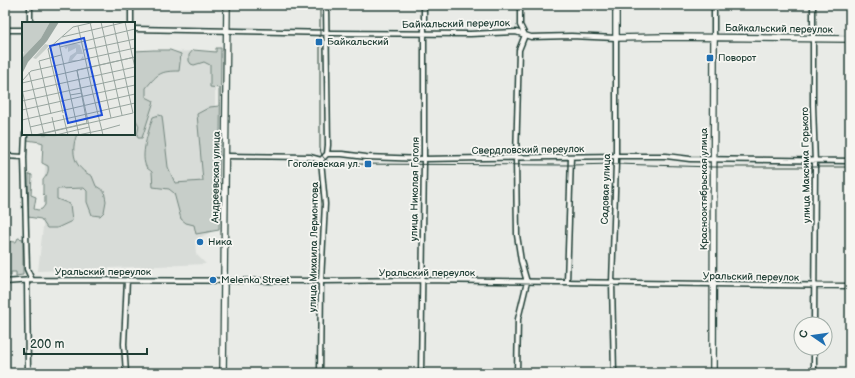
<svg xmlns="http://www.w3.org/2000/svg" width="855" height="378" viewBox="0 0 855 378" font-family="'Balsamiq Sans',sans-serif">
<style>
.built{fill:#d8dcd8}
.green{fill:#c7cec9;stroke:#73867e}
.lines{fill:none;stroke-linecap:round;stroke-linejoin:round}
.street-casing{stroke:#1f3d34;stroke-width:7}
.secondary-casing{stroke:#1f3d34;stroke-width:8}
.street{stroke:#f6f6f2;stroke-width:4}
.secondary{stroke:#f6f6f2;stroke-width:5.5}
.tram{stroke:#1f3d34;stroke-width:1}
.poi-dot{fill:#1f6fb2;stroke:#f6f6f2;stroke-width:1.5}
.labels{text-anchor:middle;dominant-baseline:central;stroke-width:3.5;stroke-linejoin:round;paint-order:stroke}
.street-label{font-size:10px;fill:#1f3d34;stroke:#f6f6f2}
.poi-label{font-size:10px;fill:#1f3d34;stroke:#f6f6f2;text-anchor:start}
.inset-road{fill:none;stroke:#98a59f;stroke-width:1}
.view{fill:#1d4ed8;fill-opacity:0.15;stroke:#1d4ed8;stroke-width:2}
.inset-edge{fill:none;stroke:#1f3d34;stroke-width:2}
</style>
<rect width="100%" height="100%" fill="#e9ebe7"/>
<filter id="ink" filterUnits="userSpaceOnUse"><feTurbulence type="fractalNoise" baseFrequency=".025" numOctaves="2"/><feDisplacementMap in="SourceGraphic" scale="8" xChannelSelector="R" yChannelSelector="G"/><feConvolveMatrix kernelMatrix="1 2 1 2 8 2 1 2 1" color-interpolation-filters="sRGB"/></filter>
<g filter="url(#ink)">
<path class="built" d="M215,51v179l-20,10 1,14 10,10 -168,7 5,-44 3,-93h88v-82z"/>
<path class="green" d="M216,48h5l-2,182 -23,4 -2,-9 -8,-2 -5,-4 -7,-26 -5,-4 -16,-2 -1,-15c-2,-2 -4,-3 -5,-4 -8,-11 2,-38 6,-51l6,-2 3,1 6,51 7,16 28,-2 -6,-67 13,-7 9,-1v-18l-9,-1v-22l-6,-3 -10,3 -3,-1 -2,-3v-6l4,-5 23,2z
M154,50h16l11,4 -2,17c-18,0 -21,2 -33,17v9l8,4 -12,37h-4l-1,-3 2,-9 -5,-10v-65z
M27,134h50c-7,18 -3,34 15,42l4,10 8,5 2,10 -2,11 -4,4 -8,-1 -5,-13v-11l-3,-3 -27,1v10l13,5 2,17 -15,7h-10l-6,-9 -13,-2 1,-43 3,1 -1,20 5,2 -2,12 4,1 4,-1 3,-4v-9l-2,-2v-14c4,-5 6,-8 5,-14l-6,-3 1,-20 -3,-1 -13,-2z
M18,238l5,1v36l-7,1v-4h-5v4l-6,-2v-33l11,1z"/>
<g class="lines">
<defs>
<path id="street" d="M131,5v18
M813,5v100l2,59 -1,160
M30,23v-18
M134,29l197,4 139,1 46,-2 15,5 40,-1 45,2v124l-4,121 2,90
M5,30h18
M714,38v-33
M25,134l-1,23 3,112 5,11
M327,154h15l24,3 58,2 192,-3h50l24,3 160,2
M5,156l19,1
M225,156l85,1 11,3
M27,281l1,92
M5,282l27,-2 289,1 100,-1 429,6
M567,282l4,-125
M126,373l-2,-29 3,-64
M320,373l1,-92 4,-77 -4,-44 6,-6 1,-9 -2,-140
M421,373l3,-211v-157
M517,373l1,-54 9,-37 -6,-21 -4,-26 -1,-77 3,-108 6,-15 -5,-10v-20
M814,373v-25"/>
<path id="secondary" d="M616,5v33l49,-1 185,2
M223,373l4,-368
M713,373l1,-335"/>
</defs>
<use href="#street" class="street-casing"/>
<use href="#secondary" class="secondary-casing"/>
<use href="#street" class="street"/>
<use href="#secondary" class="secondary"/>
<path class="tram" d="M320,5v143c1,9 6,14 15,16l236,1 45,-1 97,3h137"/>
</g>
</g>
<g class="poi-dot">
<rect x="315" y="38" width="8" height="8" rx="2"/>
<rect x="706" y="54" width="8" height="8" rx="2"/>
<rect x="364" y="160" width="8" height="8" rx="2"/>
<circle cx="200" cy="242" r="4"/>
<circle cx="213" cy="280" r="4"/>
</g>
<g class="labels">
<g class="street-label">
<text transform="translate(456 24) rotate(-1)">Байкальский переулок</text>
<text transform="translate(779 29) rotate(1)">Байкальский переулок</text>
<text transform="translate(528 150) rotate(-1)">Свердловский переулок</text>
<text transform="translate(806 165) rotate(-91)">улица Максима Горького</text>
<text transform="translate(216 177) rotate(-89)">Андреевская улица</text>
<text transform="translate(415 189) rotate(-89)">улица Николая Гоголя</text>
<text transform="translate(606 189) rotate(-88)">Садовая улица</text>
<text transform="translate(704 189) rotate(-90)">Краснооктябрьская улица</text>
<text transform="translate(314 247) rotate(-89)">улица Михаила Лермонтова</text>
<text x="103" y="272">Уральский переулок</text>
<text x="427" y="273">Уральский переулок</text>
<text transform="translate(751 277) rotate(1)">Уральский переулок</text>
</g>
<g class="poi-label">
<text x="327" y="42">Байкальский</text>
<text x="718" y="58">Поворот</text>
<text x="360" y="164" text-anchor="end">Гоголевская ул.</text>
<text x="208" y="242">Ника</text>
<text x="221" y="280">Melenka Street</text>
</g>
</g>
<g transform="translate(22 22)">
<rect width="113" height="113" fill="#e9ebe7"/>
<path d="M0,0h28l-9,16 -19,20 2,-6 -2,-1zM52,21l6,2 3,9h-6l-5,6h8l3,-4 1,3 -16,4 2,-7 6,-4v-4l-8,4v-5l-2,2 -2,-2zM23,22l4,1 -1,2 -12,12 -3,-1z" fill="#c7cec9"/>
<path d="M28,0h9l-12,19 -19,21 -6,12v-16l19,-20z" fill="#99a6a0"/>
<path class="inset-road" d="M68,0l21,96M79,0l21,93M103,0l10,46M40,15l64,-15M37,21l20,92M38,25l75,-18M26,27l25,-22 22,-5M26,27l4,18M62,28l51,-11M30,44l11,47M55,49l14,64M7,50l15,62M0,59l9,-10 104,-23M0,61l113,-26M0,67l10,46M0,70l113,-25M48,73l12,-2M0,79l113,-25M73,81l40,-9M0,88l71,-16 -15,-68M29,92l-12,-53 22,-6M41,93l5,20M30,95l4,18M0,98l73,-17M8,105l105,-24M80,108l18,-5M13,113l52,-12 -10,-53 58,-13M15,113l96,-22 -20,-91M34,113l33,-8M56,113l24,-5M81,113l-10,-41 42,-9"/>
<path class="view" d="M62,16l18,77 -34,8 -18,-77z"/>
<rect width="113" height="113" class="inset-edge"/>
</g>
<rect width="855" height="378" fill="none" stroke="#f6f6f2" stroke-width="20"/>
<rect x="10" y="10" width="835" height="358" fill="none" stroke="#1f3d34" stroke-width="1.5" filter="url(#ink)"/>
<g transform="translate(813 336) rotate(283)"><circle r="19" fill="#f6f6f2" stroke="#a0aca6"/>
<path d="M0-3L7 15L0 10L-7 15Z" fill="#1f6fb2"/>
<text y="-6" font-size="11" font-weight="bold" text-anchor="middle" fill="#1f3d34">С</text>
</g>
<path d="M24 348v6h123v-6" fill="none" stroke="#1f3d34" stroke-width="2"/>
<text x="30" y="348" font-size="12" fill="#1f3d34" stroke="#f6f6f2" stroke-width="3" paint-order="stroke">200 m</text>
</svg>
